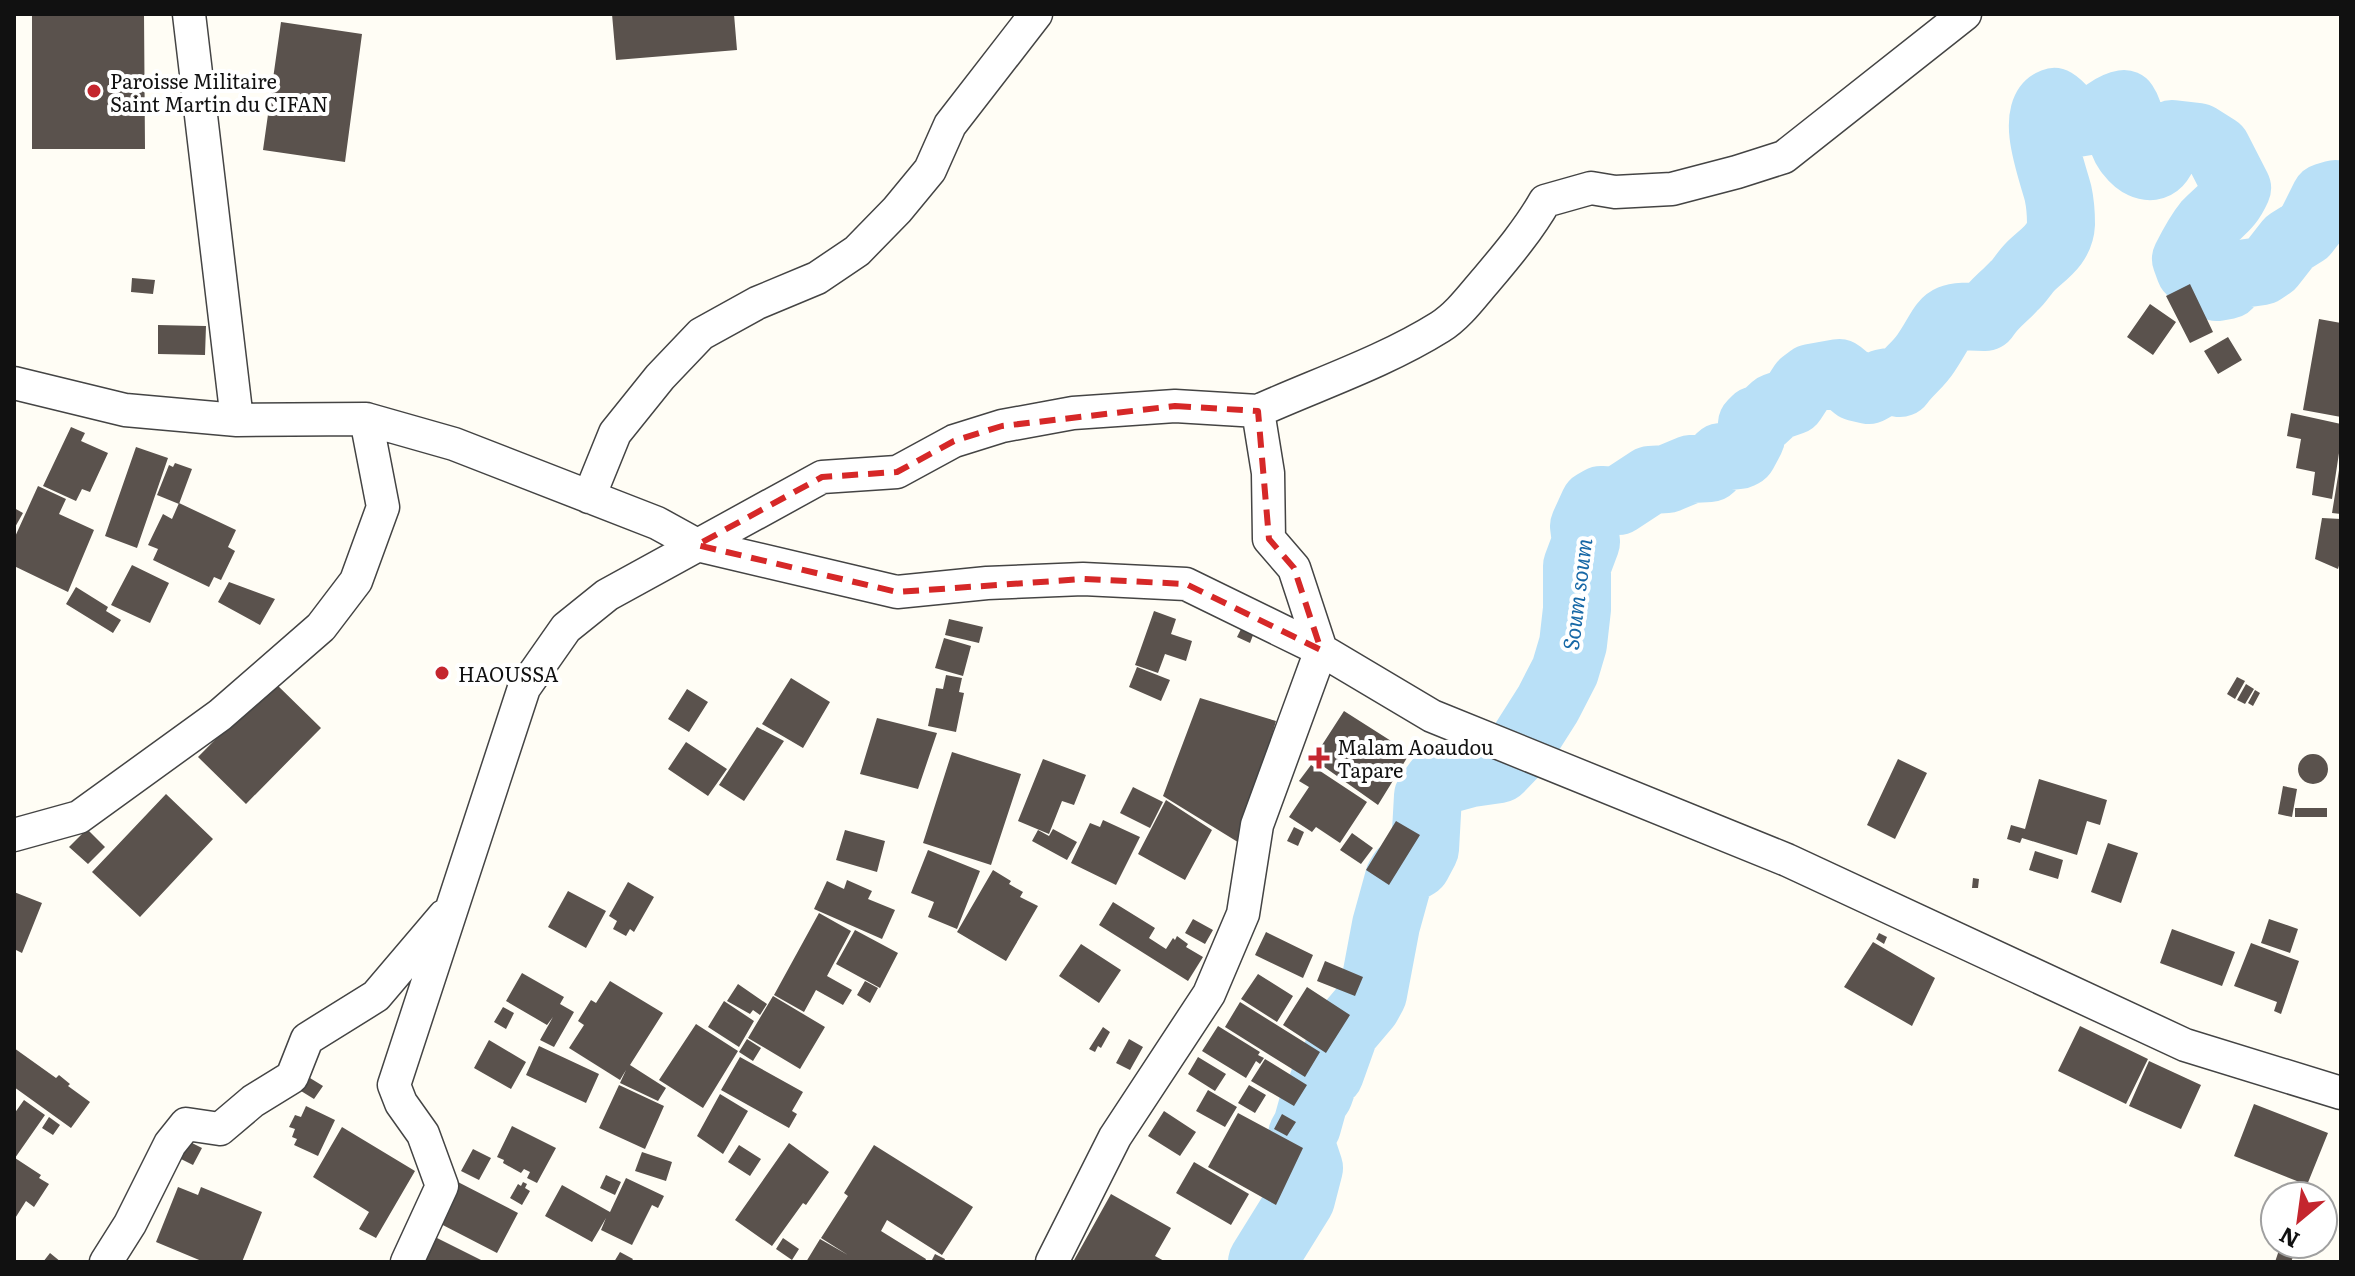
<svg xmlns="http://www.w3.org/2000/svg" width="2355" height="1276" viewBox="0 0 2355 1276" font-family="Literata,serif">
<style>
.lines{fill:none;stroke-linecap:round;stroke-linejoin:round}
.river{stroke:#b9e0f7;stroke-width:68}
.building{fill:#5a524d}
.minor-casing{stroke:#444;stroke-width:35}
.minor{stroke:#fff;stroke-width:32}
.marked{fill:none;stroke:#d62828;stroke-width:6;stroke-dasharray:16 10;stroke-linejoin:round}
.poi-dot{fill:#c4262e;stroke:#fff;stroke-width:3}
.labels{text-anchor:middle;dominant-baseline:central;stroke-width:8;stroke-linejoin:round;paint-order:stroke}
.poi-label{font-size:20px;fill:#111;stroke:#fff;text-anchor:start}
.water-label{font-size:22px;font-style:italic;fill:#1768a6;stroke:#fff}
</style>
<rect width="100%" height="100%" fill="#fffdf5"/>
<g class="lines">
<path class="river" d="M1262,1262l39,-63 8,-31 -8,-24 1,-9 5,-9 7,-25 5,-7 9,-25 2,4 15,-42 22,-26 6,-11 13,-69 13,-47 3,-5 15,-9 8,-15 3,-53 10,-14 33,-9 28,-4 23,-24 26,-41 17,-33 8,-27 4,-35v-43l9,-24 -2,-16 10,-22 7,-4 17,1 32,-21 17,-1 24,-10 19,-1 11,-11 18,-2 4,-2 8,-15 1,-14 4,-4 6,-1 13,-12 17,-6 11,-17 8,-6 28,-5 17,14 13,3c12,-7 18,-10 31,-7 8,-11 19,-19 26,-30 23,-34 13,-38 59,-36 8,-13 19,-20 29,-31 6,-5 10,-13 16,-19 13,-13 30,-22 31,-43 0,-10 -1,-22 -3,-31 -5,-20 -29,-81 -4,-91 10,6 12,15 23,21 8,-1 15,-2 22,-6 10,-5 13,-11 25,-13 14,21 -11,26 4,47 4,5 7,10 14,13 21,10 22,-18 30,-30l26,3 19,12 20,39c-9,20 -16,21 -30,36 -9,11 -15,23 -21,35l4,11 27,17 11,-2 6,-10 28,-4 9,-6 18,-23 16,-10 7,-9 13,-26 10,-3 6,3"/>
</g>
<path class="building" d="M32,14h112l1,135h-113z
M612,14h122l3,36 -121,10z
M281,22l81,12 -17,128 -82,-12z
M132,278l23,2 -2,14 -22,-2z
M2190,284l23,48 -23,11 -24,-47z
M2150,304l26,18 -23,33 -26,-18z
M2319,319l22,4v94l-38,-7z
M158,325l48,1 -1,29 -47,-1z
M2228,337l14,23 -24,14 -14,-23z
M2291,413l50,11v16l-9,59 -20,-4 3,-23 -19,-4 5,-29 -14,-3z
M71,427l14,6 -4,8 27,12 -18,39 -8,-3 -6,12 -33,-15z
M136,447l32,11 -31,90 -32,-12z
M175,463l17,6 -13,35 -22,-9 12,-30 4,2z
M2339,470h2v44l-9,-1z
M38,486l28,13 -7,15 35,16 -26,62 -54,-26v-27z
M179,503l57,27 -8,17 7,4 -14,29 -7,-3 -5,10 -56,-27 5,-11 -10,-4 15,-31 9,5z
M14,508l9,5 -9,16z
M2322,518l19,1v40l-3,10 -23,-10z
M132,565l37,18 -19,40 -39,-18z
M229,582l46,17 -15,26 -42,-23z
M76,587l32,20 -2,4 15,9 -8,13 -47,-29z
M1154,611l22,8 -5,15 21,7 -6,20 -21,-7 -7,19 -23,-8z
M949,619l34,8 -4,16 -34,-8z
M1243,625l12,5 -5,13 -13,-6z
M944,638l27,8 -8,30 -28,-8z
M1137,667l33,13 -9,21 -32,-14z
M946,675l16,3 -3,14 5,1 -8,39 -28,-6 8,-38 7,1z
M2237,677l8,4 -10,18 -8,-5z
M791,678l39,24 -27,46 -41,-24z
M273,681l48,47 -75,76 -48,-47z
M2246,684l8,5 -9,15 -8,-4z
M687,689l21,13 -19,30 -21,-13z
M2255,690l5,3 -7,13 -5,-3z
M1200,698l76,23 -35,123 -78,-48z
M1344,711l66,42 -32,52 -65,-46z
M877,718l60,15 -19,56 -58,-15z
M757,727l27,14 -40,60 -25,-16z
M686,742l41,27 -19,27 -40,-27z
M952,752l69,22 -30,91 -68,-22z
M2298 769a15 15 0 1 1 30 0a15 15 0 1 1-30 0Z
M1043,759l43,16 -12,30 -12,-4 -13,33 -31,-13z
M1898,759l29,14 -32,66 -28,-14z
M1311,765l56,37 -27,41 -24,-16 -4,5 -23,-15 20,-30 -10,-6z
M2039,779l68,21 -7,25 -13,-4 -10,34 -55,-17 -2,5 -13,-4 4,-14 14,4z
M2283,786l14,3 -5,28 -14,-3z
M1133,787l30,15 -13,26 -30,-15z
M166,794l47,45 -73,78 -48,-45z
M1166,800l46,30 -27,50 -47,-26z
M2295,808h32v9h-32z
M1103,820l37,17 -24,48 -45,-22 19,-40 10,4z
M1396,821l24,14 -31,50 -23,-15z
M1294,827l10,5 -6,14 -11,-5z
M87,829l18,18 -17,17 -19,-17z
M1053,829l24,13 -10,18 -35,-19 6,-11 11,6z
M845,830l40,11 -8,31 -41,-12z
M1352,833l21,15 -12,16 -21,-14z
M2108,843l30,10 -17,50 -30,-11z
M928,850l52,21 -23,58 -29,-12 6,-15 -23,-9z
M2035,851l28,9 -5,19 -29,-9z
M993,870l18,11 -2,3 14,8 -3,5 18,9 -32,55 -49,-29z
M1973,878l6,1 -1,9h-6z
M847,880l25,11 -4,8 27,11 -13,29 -68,-30 13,-28 17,8z
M628,882l26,15 -20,35 -4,-3 -4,7 -13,-7 4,-8 -8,-5z
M568,891l38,20 -20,37 -38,-21z
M14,892l28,11 -20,50 -8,-4z
M1113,902l42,26 -6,10 17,11 7,-11 2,2 2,-4 11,8 -2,3 17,10 -15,24 -89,-56z
M819,913l32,18 -24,45 25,14 -9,15 -27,-15 -12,22 -30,-17z
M1193,919l20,11 -8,14 -20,-11z
M2269,919l29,10 -8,24 -29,-10z
M2172,929l63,23 -13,34 -62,-23z
M855,930l43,23 -18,35 -44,-24z
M1266,932l47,23 -10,23 -48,-23z
M1879,933l8,4 -3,7 -8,-5z
M1873,942l62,36 -23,48 -68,-39z
M2251,943l48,18 -18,53 -7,-3 3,-9 -43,-16z
M1081,944l40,26 -22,33 -40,-27z
M1325,961l38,16 -8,19 -38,-15z
M522,973l42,24 -4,7 14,8 -20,35 -14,-7 13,-23 -6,8 -41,-24z
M1258,974l35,22 -16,26 -36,-23z
M610,981l53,32 -33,52 36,23 -8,13 -38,-18 6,-13 -6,10 -51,-32 15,-23 -6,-4 13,-21 5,3z
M865,981l13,7 -8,15 -13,-8z
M738,984l29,20 -7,11 -7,-5 -3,4 -23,-13z
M1307,987l43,28 -24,38 -43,-28z
M773,996l52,31 -25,42 -52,-31z
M724,1001l30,20 -15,26 -31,-20z
M1240,1002l80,50 -15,25 -80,-50z
M503,1007l11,6 -8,16 -12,-7z
M696,1024l42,27 -35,57 -44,-28z
M1218,1026l42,26 -2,3 6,3 -4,6 -4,-3 -10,17 -44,-27z
M2080,1026l68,33 -22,45 -68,-33z
M1103,1027l7,5 -9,16 -3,-2 -3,6 -6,-3z
M747,1039l14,9 -8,13 -14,-9z
M1129,1039l14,8 -13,23 -14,-7z
M489,1040l37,22 -15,27 -37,-21z
M539,1046l60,28 -13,29 -60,-28z
M14,1048l42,30 3,-3 11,9 -2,2 22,16 -19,26 -57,-41z
M740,1057l63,35 -11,19 5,3 -8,14 -68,-38z
M1198,1057l28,17 -11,17 -27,-17z
M1265,1059l42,26 -13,21 -43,-25z
M2149,1061l52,24 -20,44 -52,-23z
M310,1078l13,8 -9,13 -13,-8z
M619,1085l45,21 -19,43 -46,-21z
M1249,1085l17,10 -11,18 -17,-10z
M1208,1090l29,17 -12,20 -29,-16z
M720,1094l28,17 -25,43 -26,-18z
M24,1100l21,15 -30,43 26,17 -2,3 10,6 -15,23 -8,-6 -12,19v-106z
M2254,1104l74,29 -21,52 -73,-29z
M306,1106l29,14 -17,36 -24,-11 3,-6 -5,-2 3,-8 -6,-2 6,-12 6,2z
M1164,1111l32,21 -16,24 -32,-20z
M1238,1113l65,35 -27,57 -68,-38z
M1282,1114l14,8 -9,14 -13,-7z
M49,1117l11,8 -7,10 -11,-7z
M512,1126l44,22 -19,35 -10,-5 3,-6 -6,-3 -3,4 -18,-10 1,-3 -7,-3z
M342,1127l73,44 -39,67 -17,-9 10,-17 -56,-35z
M182,1138l20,10 -9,17 -20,-10z
M789,1143l40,29 -23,33 -3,-2 -31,43 -37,-26z
M739,1145l22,14 -11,17 -22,-14z
M874,1145l99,62 -31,48 -55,-35 -6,11 45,28 -1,3h-119l14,-23 28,16 -27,-17 27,-42 -4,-3z
M473,1149l18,9 -12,22 -18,-9z
M642,1152l30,10 -6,19 -31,-10z
M1194,1162l55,32 -18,31 -55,-32z
M606,1175l15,7 -6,13 -15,-7z
M626,1178l38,18 -6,12 -6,-3 -20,40 -31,-15 5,-12 -14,24 -47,-26 17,-31 48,27z
M456,1181l62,32 -21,40 -62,-32z
M523,1182l4,2 -2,4 5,3 -8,14 -12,-7 8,-14 3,2z
M178,1187l20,8 3,-8 61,25 -20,50h-38l-48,-20z
M1111,1194l60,34 -16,28 11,6h-93z
M427,1233l58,29h-66z
M783,1238l16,11 -7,11 -16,-11z
M2281,1244h17l-7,18h-16z
M620,1252l13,7 -2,3h-17z
M50,1253l11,9h-18z
M935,1254l10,5 -1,3h-13z"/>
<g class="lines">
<defs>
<path id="minor" d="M189,14l48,406
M14,383l111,27 112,10 129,-1 88,25 203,79 40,22 200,47 90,-9 96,-4 103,5 135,66 111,66 355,144 398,185 156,48
M589,497l26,-64 45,-56 41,-43 56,-31 60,-25 40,-27 40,-41 33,-40 20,-45 86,-111
M14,835l65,-18 141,-102 101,-88 35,-46 27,-74 -17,-88
M106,1262l24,-38 40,-80 16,-20 34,5 33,-28 39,-24 15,-38 69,-43 68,-80
M407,1262l35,-76 -19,-52 -22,-31 -7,-18 130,-397 42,-60 41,-33 215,-118 75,-5 57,-31 48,-15 71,-13 102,-7 83,5
M1052,1262l63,-125 94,-143 34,-80 14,-89 64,-175 -27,-82 -25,-29 -1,-66 -10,-62c60,-27 126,-49 182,-84 18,-11 33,-32 47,-48 21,-25 42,-50 58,-78l46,-13 24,4 57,-3 65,-17 47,-15 181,-143"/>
</defs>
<use href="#minor" class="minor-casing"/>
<use href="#minor" class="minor"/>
</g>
<path class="marked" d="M1175,406l83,5 11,128 25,29 27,82 -135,-66 -103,-5 -186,13 -200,-47 125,-68 75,-5 57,-31 48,-15z"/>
<g class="poi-dot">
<circle cx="94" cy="91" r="8"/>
<circle cx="442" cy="673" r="8"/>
<path d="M1315 746h8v8h8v8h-8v8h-8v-8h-8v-8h8z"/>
</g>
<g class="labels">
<g class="poi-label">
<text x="110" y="80">Paroisse Militaire<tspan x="110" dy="23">Saint Martin du CIFAN</tspan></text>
<text x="458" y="673">HAOUSSA</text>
<text x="1337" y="746">Malam Aoaudou<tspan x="1337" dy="23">Tapare</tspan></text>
</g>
<g class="water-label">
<text transform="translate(1576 594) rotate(-83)">Soum soum</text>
</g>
</g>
<rect width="2355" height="1276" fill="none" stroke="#111111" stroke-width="32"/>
<g transform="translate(2299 1220) rotate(209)"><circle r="38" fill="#ffffff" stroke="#a0a0a0" stroke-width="2"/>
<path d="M0-6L14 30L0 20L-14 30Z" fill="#c4262e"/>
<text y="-12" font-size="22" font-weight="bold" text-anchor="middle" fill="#111111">N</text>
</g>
</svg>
